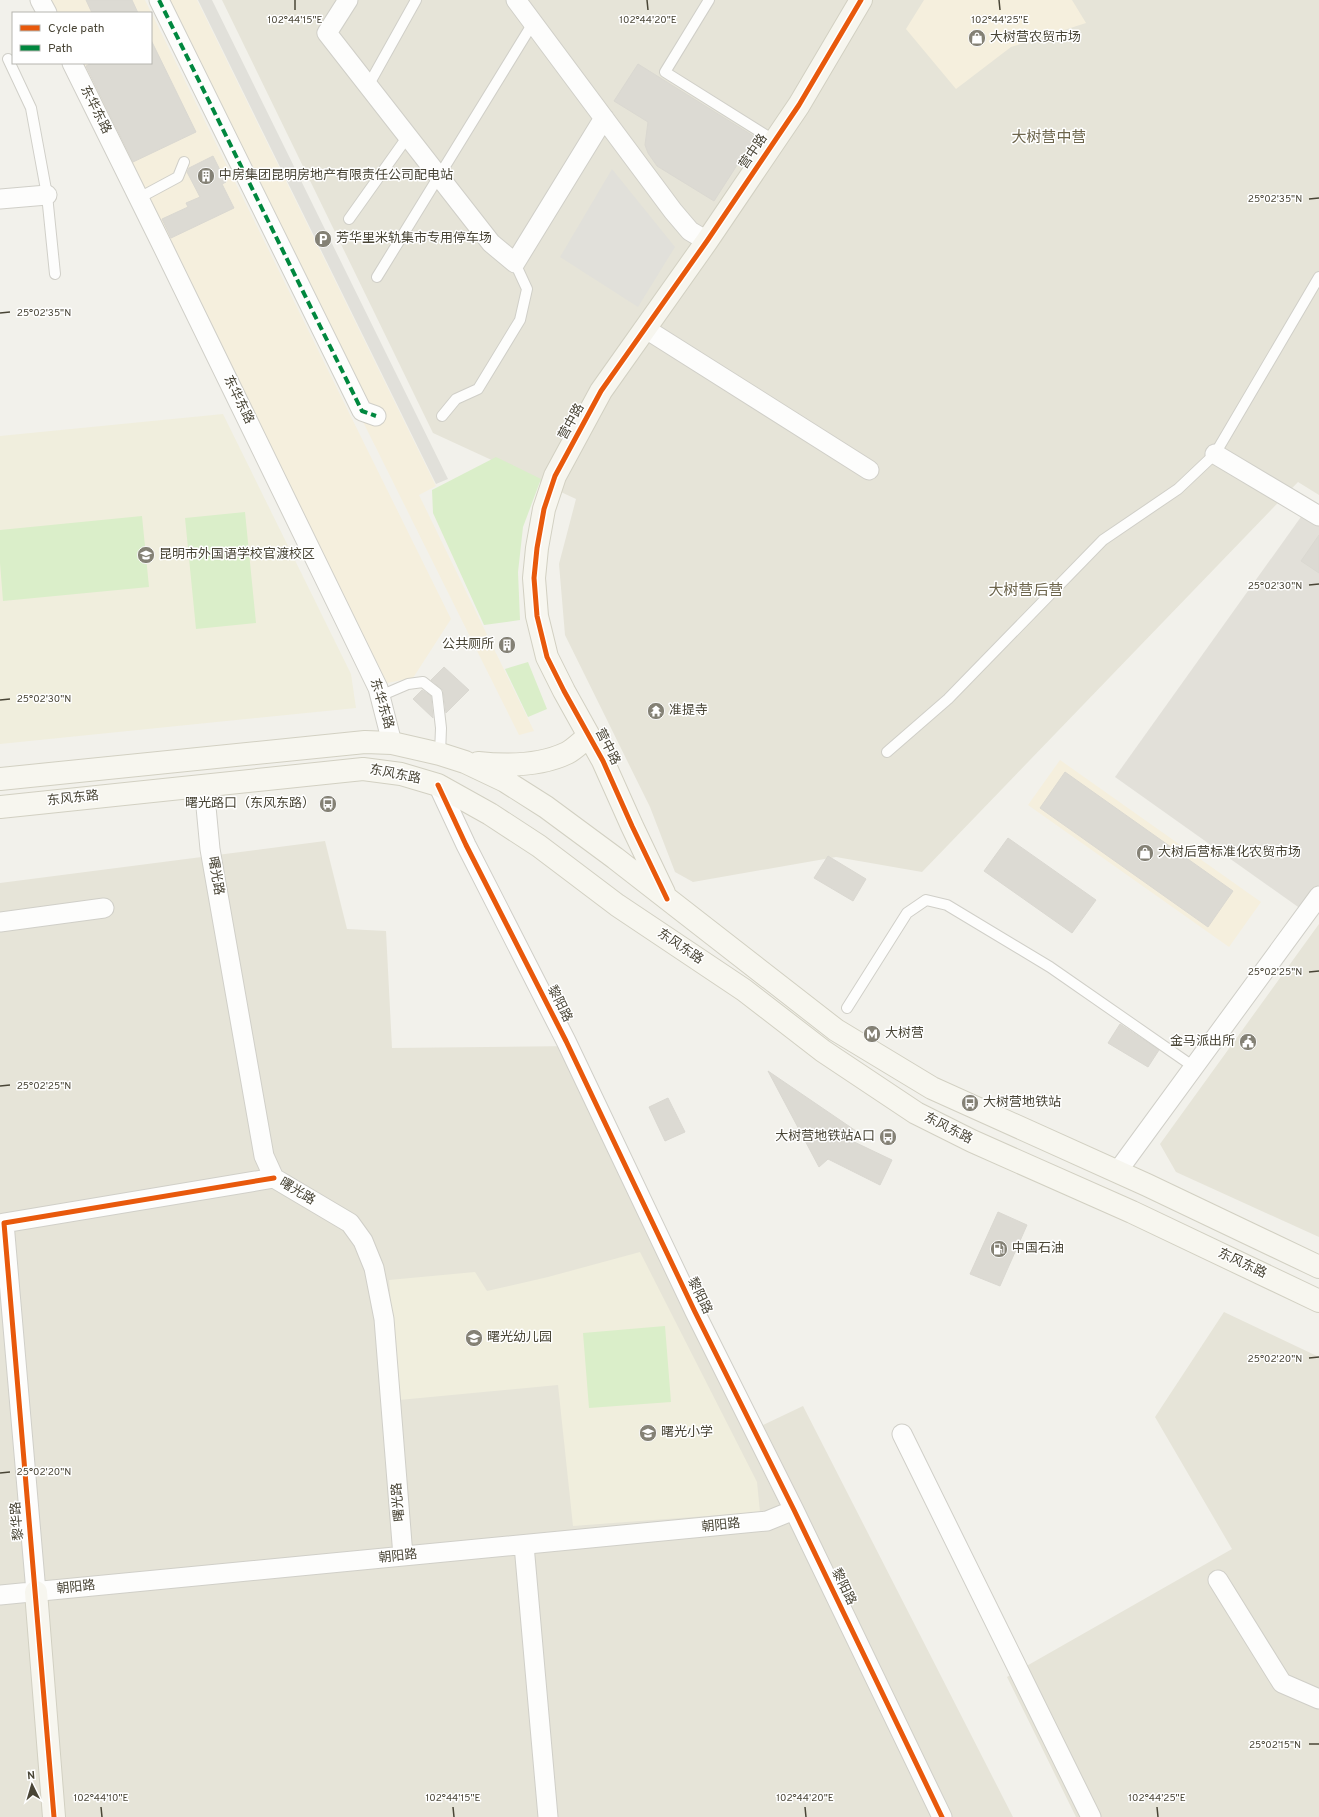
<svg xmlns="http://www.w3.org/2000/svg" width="1319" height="1817" viewBox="0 0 1319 1817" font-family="Overpass,'Noto Sans SC',sans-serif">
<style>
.residential{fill:#e6e4d8}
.commercial{fill:#f5efdd}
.industrial{fill:#e2e0d9}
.education{fill:#f0eedd}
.green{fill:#daeec9}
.parking{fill:#e1e0da}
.building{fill:#dcdad3;stroke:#dad8d1}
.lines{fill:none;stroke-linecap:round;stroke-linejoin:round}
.lane-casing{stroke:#d0cfc8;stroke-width:12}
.street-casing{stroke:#d0cfc8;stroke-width:21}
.secondary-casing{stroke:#d2d0c2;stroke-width:24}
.lane{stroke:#fdfdfc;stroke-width:10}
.street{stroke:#fdfdfc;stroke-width:19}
.secondary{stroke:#f7f6ef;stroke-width:22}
.quiet{stroke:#00873e;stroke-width:4;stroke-dasharray:8 4;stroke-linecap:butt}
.cycleway-casing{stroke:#fff;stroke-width:8}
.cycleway{stroke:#e8590c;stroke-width:5}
.ticks{fill:none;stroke:#494536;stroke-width:1.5}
.labels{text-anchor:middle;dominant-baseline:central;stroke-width:3;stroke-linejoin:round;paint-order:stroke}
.poi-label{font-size:13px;fill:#494536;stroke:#fff;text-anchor:start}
.street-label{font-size:13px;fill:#494536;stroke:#fff}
.quarter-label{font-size:15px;fill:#6d654c;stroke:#fff}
.ticks-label{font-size:10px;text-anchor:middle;fill:#494536;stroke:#fff;stroke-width:3;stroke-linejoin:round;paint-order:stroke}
</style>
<rect width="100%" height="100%" fill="#f2f1eb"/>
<path class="residential" d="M222,0h1097v495l-21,-13 -376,390 -86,-15 -143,25 -18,-10 -25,-65 -85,-172 -6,-71 17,-65 -143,-66z
M325,841l22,88 39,2 6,117 184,-2 183,381 44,-21 210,411h-1013v-934z
M1319,924v313l-143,-65 -16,-28z
M1224,1312l95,45v460h-243l-69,-140 225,-128 -77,-132z"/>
<path class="commercial" d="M49,0h96l306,619 -38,59 -26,5 -307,-620h71v-50h-96z
M153,0h44l239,486 -17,9 115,236 -15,4z
M924,0h148l14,23 -75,24 -55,42 -50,-60z
M1060,760l201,142 -32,45 -201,-142z"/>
<path class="industrial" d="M1303,514l16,12v359l-18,24 -186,-132z"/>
<path class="education" d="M223,414l128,260 5,34 -356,36v-308z
M640,1252l117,230 3,30 -187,14 -15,-141 -159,15 -10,-120 86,-8 12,19 61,-14z"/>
<path class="green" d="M496,457l45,22 -18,48 -5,45 2,48 -36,5 -51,-112 -1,-23z
M245,512l11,111 -60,6 -11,-111z
M142,516l7,71 -146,14 -3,-38v-33z
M528,662l19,47 -19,8 -23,-48z
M665,1326l6,76 -82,6 -6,-75z"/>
<path class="parking" d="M198,0h14l236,479 -12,5z
M612,169l63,78 -37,60 -78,-50z"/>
<path class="building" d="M86,0h46l6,13h-46z
M151,40l45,92 -63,30 -47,-96 6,-3h59z
M638,64l117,73 -41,64 -57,-35 -9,-13 -3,-8 3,-23 -34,-21z
M213,156l13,26 -4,2 12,24 -63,30 -9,-19 26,-12 -2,-4 14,-6 -13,-25 2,-4z
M1319,535v38l-18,-12z
M444,667l25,23 -23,23 -3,-23 -12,-10z
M422,690l9,6 2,22 -20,-19z
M1065,772l168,119 -25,36 -168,-119z
M1008,838l88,62 -24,33 -88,-62z
M828,856l38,23 -13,22 -39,-23z
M1120,1024l39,26 -11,17 -40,-24z
M768,1071l88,60 -8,8 44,21 -12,25 -52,-26 -9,8z
M668,1098l17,34 -20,9 -16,-34z
M998,1212l29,13 -27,61 -30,-12z"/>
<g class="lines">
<defs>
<path id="lane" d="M709,0l-44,72 110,69
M8,59l23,49 16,87 8,79
M368,86l48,-86
M139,198l39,-21 6,-15
M349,219l59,-83
M377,277l156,-254
M442,416l14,-17 22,-10 42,-69 7,-31 -12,-26
M380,696l28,-12 15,-2 14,11 4,35 -1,26
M887,752l61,-53 155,-159 75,-51 37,-35 104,-177
M847,1008l60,-95 19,-13 21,5 103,62 144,100"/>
<path id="street" d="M40,0l7,13
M159,0l203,411 14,5
M348,0l-21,33 164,210 24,20 89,-145
M516,0l157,211 17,20 17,10
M72,63l89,180 217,445 14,55
M0,199l47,-4
M646,329l223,141
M1215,454l104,62
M438,785l28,60 100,196 129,271 99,198 148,307
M204,786l6,63 54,307 10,22 76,45 13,18 11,27 10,51 19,237
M0,922l104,-14
M1117,1172l202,-276
M902,1434l189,383
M524,1545l24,272
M1218,1580l64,103 37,16
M36,1592l-32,-369 270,-45
M0,1595l767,-74 27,-11"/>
<path id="secondary" d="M478,763c29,3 62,3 89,-10 8,-4 15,-12 22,-17
M0,779l365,-37 27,1 48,11 25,8 40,19 41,26 69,51 221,172 96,58 215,97 172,82
M0,807l363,-38 38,5 37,11 52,29 49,32 78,59 127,85 79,61 93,62 56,28 160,71 187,89
M664,893l-32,-67 -29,-65 -39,-70 -17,-34 -10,-41 -3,-38 3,-30 7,-39 11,-33 46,-85 106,-150 92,-136 62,-105
M36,1592l18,225"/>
</defs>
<use href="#lane" class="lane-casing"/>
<use href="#street" class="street-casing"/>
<use href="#secondary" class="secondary-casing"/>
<use href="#lane" class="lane"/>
<use href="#street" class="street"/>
<use href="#secondary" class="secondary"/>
<path class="quiet" d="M159,0l203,411 14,5"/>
<defs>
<path id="cycleway" d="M438,785l28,60 100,196 129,271 99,198 148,307
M667,899l-35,-73 -29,-65 -39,-70 -17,-34 -10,-41 -3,-38 3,-30 7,-39 11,-33 46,-85 106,-150 92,-136 62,-105
M54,1817l-50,-594 270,-45"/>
</defs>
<use href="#cycleway" class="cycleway-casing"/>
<use href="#cycleway" class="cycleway"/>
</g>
<path class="ticks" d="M295,0v10M647,0l1,10M999,0l1,10M1309,199l10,-1M0,313l10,-1M1309,585l10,-1M0,700l10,-1M1309,972l10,-1M0,1086l10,-1M1309,1358l10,-1M0,1473l10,-1M1309,1744h10M101,1807l1,10M453,1807l1,10M805,1807l1,10M1157,1807l1,10"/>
<defs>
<symbol id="shop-disc" viewBox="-11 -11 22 22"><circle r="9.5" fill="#848175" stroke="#fff"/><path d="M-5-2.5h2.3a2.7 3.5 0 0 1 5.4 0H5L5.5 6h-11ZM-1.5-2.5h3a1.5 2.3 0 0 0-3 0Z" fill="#fff"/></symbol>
<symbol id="building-disc" viewBox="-11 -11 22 22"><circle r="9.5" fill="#848175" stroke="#fff"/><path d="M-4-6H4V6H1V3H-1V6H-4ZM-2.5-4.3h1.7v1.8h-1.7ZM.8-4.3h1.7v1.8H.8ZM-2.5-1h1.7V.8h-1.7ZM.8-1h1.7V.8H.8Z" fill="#fff"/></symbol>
<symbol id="parking-disc" viewBox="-11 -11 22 22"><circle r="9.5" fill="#848175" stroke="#fff"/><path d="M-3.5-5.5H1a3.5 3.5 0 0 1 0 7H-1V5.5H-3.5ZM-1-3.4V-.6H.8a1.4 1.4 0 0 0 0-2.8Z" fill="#fff"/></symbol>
<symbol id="school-disc" viewBox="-11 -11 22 22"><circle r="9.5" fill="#848175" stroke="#fff"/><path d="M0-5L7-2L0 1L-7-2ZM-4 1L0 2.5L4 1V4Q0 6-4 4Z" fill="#fff"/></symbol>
<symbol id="temple-disc" viewBox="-11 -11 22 22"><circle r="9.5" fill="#848175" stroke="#fff"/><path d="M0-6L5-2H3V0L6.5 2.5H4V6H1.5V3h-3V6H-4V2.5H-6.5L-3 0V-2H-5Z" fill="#fff"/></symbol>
<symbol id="bus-disc" viewBox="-11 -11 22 22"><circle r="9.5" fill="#848175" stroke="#fff"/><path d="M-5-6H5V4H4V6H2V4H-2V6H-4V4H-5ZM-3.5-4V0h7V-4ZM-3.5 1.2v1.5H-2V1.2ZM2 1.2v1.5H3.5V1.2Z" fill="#fff"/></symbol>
<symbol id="metro-disc" viewBox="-11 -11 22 22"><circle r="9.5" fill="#848175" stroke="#fff"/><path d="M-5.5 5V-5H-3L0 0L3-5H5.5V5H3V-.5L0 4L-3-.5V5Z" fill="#fff"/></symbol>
<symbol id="civic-disc" viewBox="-11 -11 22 22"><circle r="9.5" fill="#848175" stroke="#fff"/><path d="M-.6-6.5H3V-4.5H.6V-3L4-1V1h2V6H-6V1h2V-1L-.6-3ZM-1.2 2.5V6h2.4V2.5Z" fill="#fff"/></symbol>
<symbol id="fuel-disc" viewBox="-11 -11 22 22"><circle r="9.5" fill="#848175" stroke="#fff"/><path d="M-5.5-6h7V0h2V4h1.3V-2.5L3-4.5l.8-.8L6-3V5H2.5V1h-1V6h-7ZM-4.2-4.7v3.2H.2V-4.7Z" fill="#fff"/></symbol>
</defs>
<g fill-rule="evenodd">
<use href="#shop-disc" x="967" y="28" width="20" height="20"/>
<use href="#building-disc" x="196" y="166" width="20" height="20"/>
<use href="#parking-disc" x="313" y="229" width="20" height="20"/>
<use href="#school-disc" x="136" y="545" width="20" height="20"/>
<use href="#building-disc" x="497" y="635" width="20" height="20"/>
<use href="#temple-disc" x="646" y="701" width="20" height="20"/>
<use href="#bus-disc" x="318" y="794" width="20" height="20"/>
<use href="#shop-disc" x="1135" y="843" width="20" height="20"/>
<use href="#metro-disc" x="862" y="1024" width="20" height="20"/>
<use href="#civic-disc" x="1238" y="1032" width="20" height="20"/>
<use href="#bus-disc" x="960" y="1093" width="20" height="20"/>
<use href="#bus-disc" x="878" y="1127" width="20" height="20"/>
<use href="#fuel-disc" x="989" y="1239" width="20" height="20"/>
<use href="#school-disc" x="464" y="1328" width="20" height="20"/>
<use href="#school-disc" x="638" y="1423" width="20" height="20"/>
</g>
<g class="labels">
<g class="poi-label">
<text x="990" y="38">大树营农贸市场</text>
<text x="219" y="176">中房集团昆明房地产有限责任公司配电站</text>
<text x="336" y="239">芳华里米轨集市专用停车场</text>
<text x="159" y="555">昆明市外国语学校官渡校区</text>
<text x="494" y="645" text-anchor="end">公共厕所</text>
<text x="669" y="711">准提寺</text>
<text x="315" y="804" text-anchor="end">曙光路口（东风东路）</text>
<text x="1158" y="853">大树后营标准化农贸市场</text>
<text x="885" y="1034">大树营</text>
<text x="1235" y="1042" text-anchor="end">金马派出所</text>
<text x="983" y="1103">大树营地铁站</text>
<text x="875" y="1137" text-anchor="end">大树营地铁站A口</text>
<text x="1012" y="1249">中国石油</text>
<text x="487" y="1338">曙光幼儿园</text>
<text x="661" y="1433">曙光小学</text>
</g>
<g class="street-label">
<text transform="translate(95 110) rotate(63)">东华东路</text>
<text transform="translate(754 152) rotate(-56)">营中路</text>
<text transform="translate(238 400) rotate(64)">东华东路</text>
<text transform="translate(572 422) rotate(-61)">营中路</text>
<text transform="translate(381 704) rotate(73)">东华东路</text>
<text transform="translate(607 747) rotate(63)">营中路</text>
<text transform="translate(395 775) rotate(11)">东风东路</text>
<text transform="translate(73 799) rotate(-6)">东风东路</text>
<text transform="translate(215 876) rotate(80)">曙光路</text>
<text transform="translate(680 947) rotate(34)">东风东路</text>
<text transform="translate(559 1004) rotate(63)">黎阳路</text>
<text transform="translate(948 1129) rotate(27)">东风东路</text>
<text transform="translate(297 1192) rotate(31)">曙光路</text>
<text transform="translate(1242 1264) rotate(25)">东风东路</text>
<text transform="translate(699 1296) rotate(64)">黎阳路</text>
<text transform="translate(399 1502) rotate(-95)">曙光路</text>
<text transform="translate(18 1521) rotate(-95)">黎华路</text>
<text transform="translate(721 1526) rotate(-6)">朝阳路</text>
<text transform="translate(398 1557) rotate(-6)">朝阳路</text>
<text transform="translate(843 1587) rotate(64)">黎阳路</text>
<text transform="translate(76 1588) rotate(-6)">朝阳路</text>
</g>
<g class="quarter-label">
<text x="1049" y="138">大树营中营</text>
<text x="1026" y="591">大树营后营</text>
</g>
</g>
<g class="ticks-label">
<text x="295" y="23">102°44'15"E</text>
<text x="648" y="23">102°44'20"E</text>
<text x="1000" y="23">102°44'25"E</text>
<text x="1275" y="202">25°02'35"N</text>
<text x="44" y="316">25°02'35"N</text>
<text x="1275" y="589">25°02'30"N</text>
<text x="44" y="702">25°02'30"N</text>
<text x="1275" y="975">25°02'25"N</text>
<text x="44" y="1089">25°02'25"N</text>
<text x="1275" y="1362">25°02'20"N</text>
<text x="44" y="1475">25°02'20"N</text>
<text x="1275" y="1748">25°02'15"N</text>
<text x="101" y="1801">102°44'10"E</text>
<text x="453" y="1801">102°44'15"E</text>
<text x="805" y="1801">102°44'20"E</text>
<text x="1157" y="1801">102°44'25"E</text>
</g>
<rect x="12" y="12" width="140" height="52" fill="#ffffff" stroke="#b6b5af"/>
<rect x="20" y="25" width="20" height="6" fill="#e8590c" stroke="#b6b5af"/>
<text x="48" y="32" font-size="12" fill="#494536">Cycle path</text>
<rect x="20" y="45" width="20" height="6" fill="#00873e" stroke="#b6b5af"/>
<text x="48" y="52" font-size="12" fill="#494536">Path</text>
<g transform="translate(32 1785) rotate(355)" stroke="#ffffff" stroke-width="3" paint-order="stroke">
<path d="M0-3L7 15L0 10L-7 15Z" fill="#494536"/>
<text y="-6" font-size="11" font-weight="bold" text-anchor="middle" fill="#494536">N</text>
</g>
</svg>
